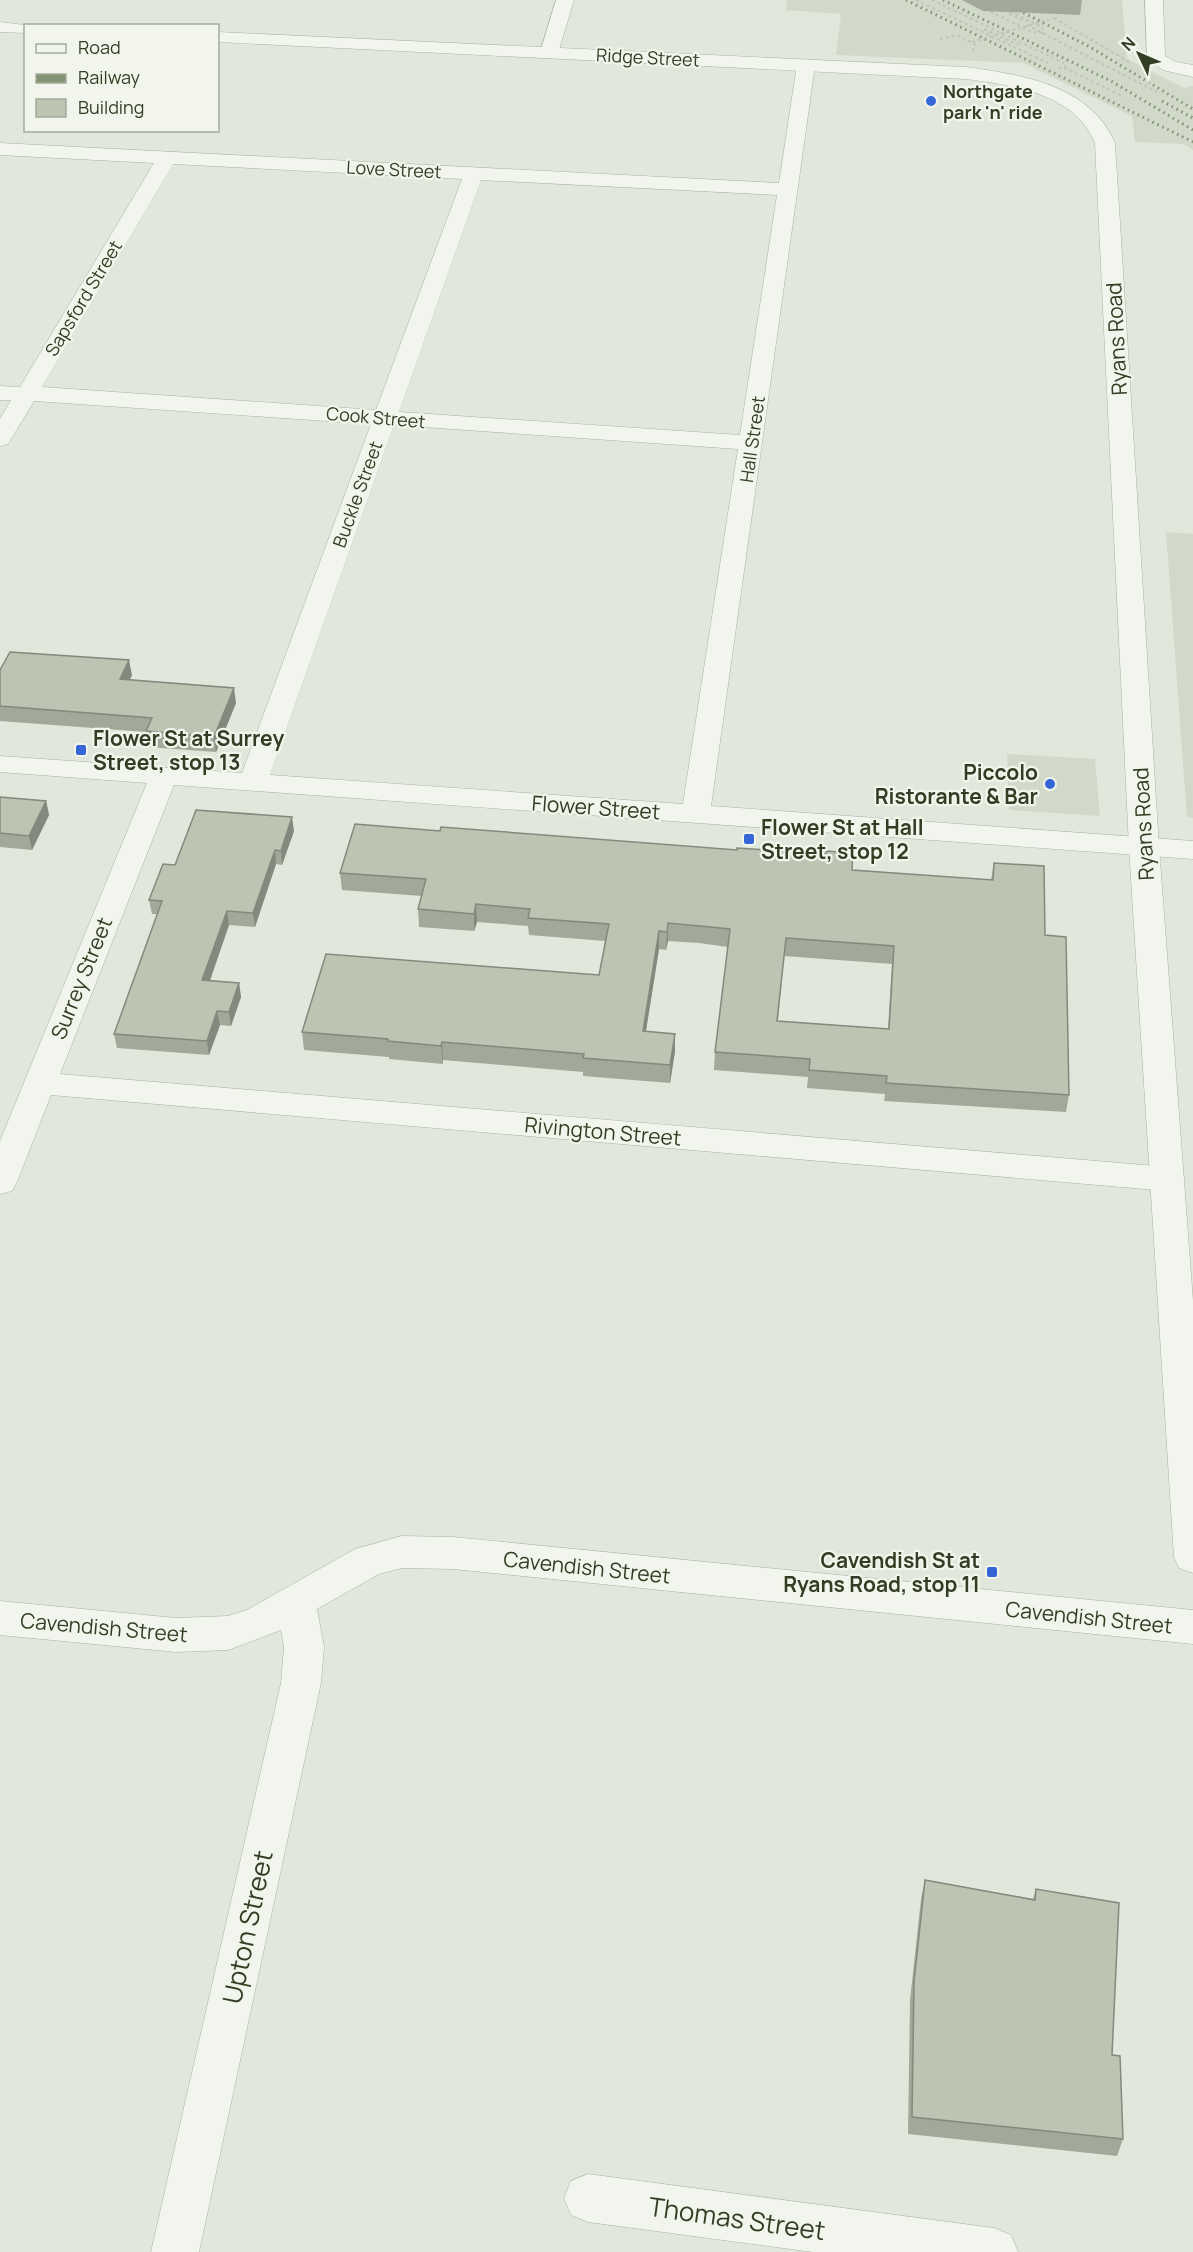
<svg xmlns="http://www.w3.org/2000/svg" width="1193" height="2252" viewBox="0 0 1193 2252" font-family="Manrope,sans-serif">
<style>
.built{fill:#d1d9c9}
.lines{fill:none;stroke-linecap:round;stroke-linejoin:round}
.minor-casing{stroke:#aab1a1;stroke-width:1}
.tertiary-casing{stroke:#aab1a1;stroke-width:1}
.path{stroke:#c0c5b9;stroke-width:2;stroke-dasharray:3 3;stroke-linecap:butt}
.minor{fill:#f2f5ee;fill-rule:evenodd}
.tertiary{fill:#f2f5ee;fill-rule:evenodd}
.rail{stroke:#849274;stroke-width:3;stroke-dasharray:1.5 4;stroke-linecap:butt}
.path-bridge{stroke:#c0c5b9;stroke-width:2;stroke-dasharray:3 3;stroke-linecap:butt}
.wall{fill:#a2a999;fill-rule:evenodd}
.shaded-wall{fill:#84897d}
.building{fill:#bcc4b2;stroke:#84897d;stroke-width:1.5;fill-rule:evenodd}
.poi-dot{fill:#3566d8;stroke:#f1f5eb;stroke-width:2}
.labels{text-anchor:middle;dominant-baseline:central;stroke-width:4.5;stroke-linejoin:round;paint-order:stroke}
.far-street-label{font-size:18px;fill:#323e24;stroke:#f1f5eb}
.far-poi-label{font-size:18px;font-weight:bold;fill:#323e24;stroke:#f1f5eb;text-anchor:start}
.street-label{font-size:21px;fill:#323e24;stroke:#f1f5eb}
.poi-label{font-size:21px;font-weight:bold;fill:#323e24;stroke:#f1f5eb;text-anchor:start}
.near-street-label{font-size:26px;fill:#323e24;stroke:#f1f5eb}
</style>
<rect width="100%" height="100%" fill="#e2e7dc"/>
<path class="built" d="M787,0h335l5,59 57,29 9,-2v64l-9,-6 -49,-2 -3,-26 -109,-53 -187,-8 5,-41 -55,-4z
M1166,532l27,2v284l-6,-1z
M1007,754l88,5 5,57 -91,-6z"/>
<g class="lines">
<defs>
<path id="minor" d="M556,0h18l-16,53 -9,5 -9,-5z
M1145,0h18l2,56 11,6 17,3v12l-30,-7 -16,-12z
M806,59l9,6 -104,741 482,35v18l-1019,-74 -114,289 1108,93 12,3 5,9 -5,9 -12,3 -1117,-96 -34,87 -5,9 -12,3v-53l147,-358 -147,-11v-16l242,17 129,-349 -337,-23 -26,43 -8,2v-27l11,-19h-11v-14l20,1 134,-224 -154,-8v-12l779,40 18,-118zM173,164l289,15 -86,231 -334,-23zM481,180l296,15 -37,240 -341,-23zM394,425l344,24 -55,355 -413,-29z
M402,1536l51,1 740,73v34l-740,-75 -51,-1 -23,6 -62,35 7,38 -3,36 -122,569h-48l130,-569 3,-36 -3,-17 -53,20 -52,2 -176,-17v-34l176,17 52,-2 19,-6 108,-61z
M588,2174l406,54 17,7 7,17h-205l-225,-30 -17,-7 -7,-17 7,-17z"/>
<path id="tertiary" d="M0,22l33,4h-7v7l-26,-1z
M218,32l748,35c57,8 124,18 149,76l44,704 34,454v272l-14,-5 -5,-11 -45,-710 -34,-704c-20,-49 -81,-58 -129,-64l-748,-37z"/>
</defs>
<use href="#minor" class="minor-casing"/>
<use href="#tertiary" class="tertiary-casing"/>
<path class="path" d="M916,0l132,63
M932,0l134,64 -1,4
M985,9l47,23 11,1 -1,-6 -33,-16
M1009,14l18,8
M1054,18l77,45
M1027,25l130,67
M984,29l35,16
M940,39l17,-4 18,9 -2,7
M1058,68h7l59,29"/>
<use href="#minor" class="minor"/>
<use href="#tertiary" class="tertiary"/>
<path class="rail" d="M906,0l287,142
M943,0l168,81 82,49
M999,0l91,47 103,62
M1162,101l31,17"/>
<path class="path-bridge" d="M972,42l82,-24"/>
</g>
<path class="wall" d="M962,0h120l-2,15 -97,-4z
M0,670l132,5 -3,5 107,23 -20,49 -68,-5 -2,-15 -146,-11z
M0,797l46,4 3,14 -17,35 -32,-3z
M294,831l-12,34 -6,-1 -21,63 -26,-2 -19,56 29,2 2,14 -10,29 -11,-1 -11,30 -92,-7 -3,-14 43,-120h-5l-3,-14 26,-35z
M994,863l51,72 24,160 -3,17 -182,-11 1,-7 -78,-6 1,-11 -94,-7 1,-18 13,-105 -29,-4 -31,-2 -2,9 -7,-1 -13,82 29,3v17l-5,32 -87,-7v-4l-140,-12v4l-54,-5v-2l-85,-7 -2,-18 297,-57 6,-34 -76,-6 -1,-9 -51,-4 -3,9 -55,-4 -1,-18 4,-13 -80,-6 -2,-17 512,-3 139,10zM784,956l108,8 -4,65 -110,-8z
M925,1880l108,19 3,-10 76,166 11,84 -6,17 -209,-22 2,-134 11,-101z"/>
<path class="shaded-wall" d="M129,660l3,15 -9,19 -3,-15z
M234,688l2,15 -20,49 -2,-15z
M46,801l3,14 -17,35 -3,-14z
M292,817l2,14 -12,34 -1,-14z
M275,850l1,14 -21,63 -2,-14z
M476,904l1,18 -3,9v-17z
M227,911l2,14 -24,69 -3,-14z
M668,923v18l-2,9 1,-18z
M659,931v18l-16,100v-18z
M239,983l2,14 -10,29 -2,-14z
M217,1011l3,14 -11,30 -2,-14z
M675,1034v17l-5,32v-18z
M442,1042l1,18v4l-2,-18z"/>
<path class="building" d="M10,652l119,8 -9,19 114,9 -20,49 -68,-6 6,-13 -152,-12v-36z
M0,797l46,4 -17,35 -29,-3z
M196,810l96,7 -11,34 -6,-1 -22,63 -26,-2 -25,69 37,3 -10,29 -12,-1 -10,30 -93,-7 48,-133 -13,-1 14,-36 12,1z
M355,824l85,7 1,-4 296,23v-2l89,6v-3l27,2 -1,17 141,10 1,-17 50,3 1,69 21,2 3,158 -183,-12 1,-7 -78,-6 1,-11 -95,-7 15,-123 -30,-3 -32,-3 -1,9 -8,-1 -16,100 32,3 -5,31 -87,-7 1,-4 -142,-12 -1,4 -53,-5v-2l-86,-7 24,-78 273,21 10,-51 -81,-6 2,-9 -54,-5 -2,10 -56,-5 8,-30 -86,-6zM786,938l108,8 -5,83 -112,-8z
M925,1880l110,20 1,-11 83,14 -7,152 8,1 3,83 -211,-22 2,-135z"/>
<g class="poi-dot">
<circle cx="931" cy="101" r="6"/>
<rect x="75" y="744" width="12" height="12" rx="3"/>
<circle cx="1050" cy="784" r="6"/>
<rect x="743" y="833" width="12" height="12" rx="3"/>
<rect x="986" y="1566" width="12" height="12" rx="3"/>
</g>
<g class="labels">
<g class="far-street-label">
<text transform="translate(648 57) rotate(3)">Ridge Street</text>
<text transform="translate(394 169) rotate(3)">Love Street</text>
<text transform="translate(83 298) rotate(-59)">Sapsford Street</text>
<text transform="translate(376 417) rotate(5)">Cook Street</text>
<text transform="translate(752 439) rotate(-82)">Hall Street</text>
<text transform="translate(357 494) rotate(-70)">Buckle Street</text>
</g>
<g class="far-poi-label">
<text x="943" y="91">Northgate<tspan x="943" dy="21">park 'n' ride</tspan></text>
</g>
<g class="street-label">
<text transform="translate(1116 339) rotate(-93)">Ryans Road</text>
<text transform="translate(596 807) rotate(4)">Flower Street</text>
<text transform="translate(1143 824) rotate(-93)">Ryans Road</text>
<text transform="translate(81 978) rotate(-68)">Surrey Street</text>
<text transform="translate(603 1131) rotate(5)">Rivington Street</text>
<text transform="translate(587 1567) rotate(6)">Cavendish Street</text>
<text transform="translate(1089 1617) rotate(6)">Cavendish Street</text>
<text transform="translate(104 1627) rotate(5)">Cavendish Street</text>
</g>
<g class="poi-label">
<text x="93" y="738">Flower St at Surrey<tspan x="93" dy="24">Street, stop 13</tspan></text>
<text x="1038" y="772" text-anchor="end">Piccolo<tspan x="1038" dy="24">Ristorante &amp; Bar</tspan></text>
<text x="761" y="827">Flower St at Hall<tspan x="761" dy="24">Street, stop 12</tspan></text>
<text x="980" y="1560" text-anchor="end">Cavendish St at<tspan x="980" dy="24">Ryans Road, stop 11</tspan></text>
</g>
<g class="near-street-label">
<text transform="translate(247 1927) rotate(-78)">Upton Street</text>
<text transform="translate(737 2218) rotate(8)">Thomas Street</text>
</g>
</g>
<rect x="24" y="24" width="195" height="108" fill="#f1f5eb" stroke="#a5ac9b" stroke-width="1.5"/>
<rect x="36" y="44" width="30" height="9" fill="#f2f5ee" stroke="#a5ac9b" stroke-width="1.5"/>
<text x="78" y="54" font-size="18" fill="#323e24">Road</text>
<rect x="36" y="74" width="30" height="9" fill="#849274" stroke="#a5ac9b" stroke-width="1.5"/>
<text x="78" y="84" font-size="18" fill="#323e24">Railway</text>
<rect x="36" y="99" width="30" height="18" fill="#bcc4b2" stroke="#a5ac9b" stroke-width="1.5"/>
<text x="78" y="114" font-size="18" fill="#323e24">Building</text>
<g transform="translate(1139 54) rotate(314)" stroke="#f1f5eb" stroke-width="4.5" paint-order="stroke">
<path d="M0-4.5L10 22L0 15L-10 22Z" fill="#323e24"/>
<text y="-9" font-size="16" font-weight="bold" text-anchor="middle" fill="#323e24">N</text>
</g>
</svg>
